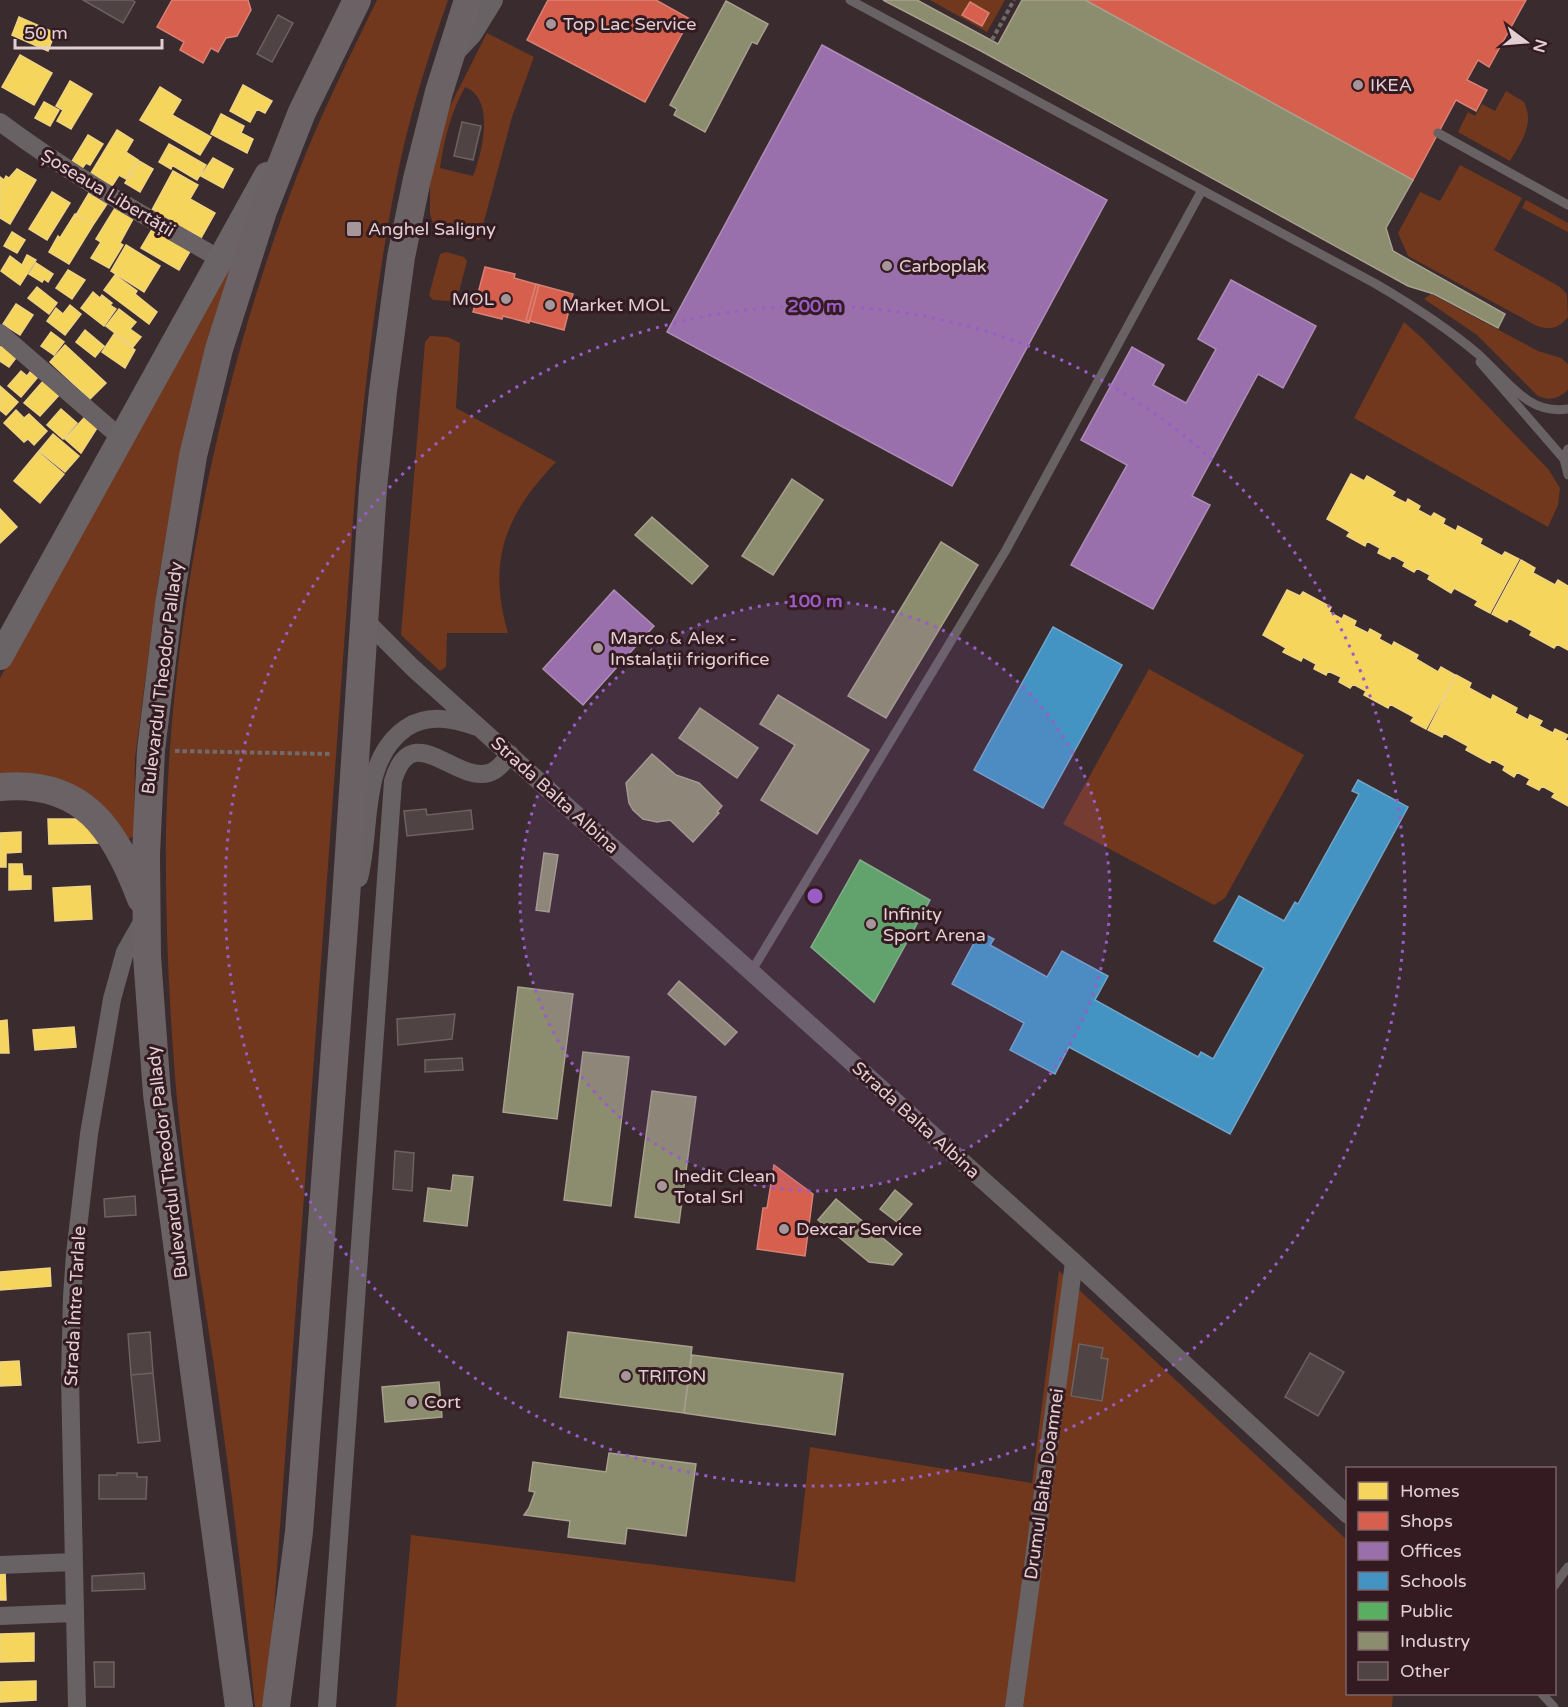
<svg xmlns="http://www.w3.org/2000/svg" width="1568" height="1707" viewBox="0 0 1568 1707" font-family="'Varela Round',sans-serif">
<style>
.green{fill:#71381d;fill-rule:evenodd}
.homes{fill:#f6d55c;stroke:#f0d380;stroke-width:1.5}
.shops{fill:#d6604d;stroke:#d98175;stroke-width:1.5}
.offices{fill:#9970ab;stroke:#af8cb7;stroke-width:1.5}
.schools{fill:#4393c3;stroke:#72a5c8;stroke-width:1.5}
.public{fill:#5aae61;stroke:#82b883;stroke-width:1.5}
.industry{fill:#8c8c6e;stroke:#a6a08c;stroke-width:1.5}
.building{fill:#4f4344;stroke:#6d6162;stroke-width:1.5}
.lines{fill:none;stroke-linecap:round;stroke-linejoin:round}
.path{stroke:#716a6c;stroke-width:4;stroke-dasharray:4.5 3;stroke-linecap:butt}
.service{stroke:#686264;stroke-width:9}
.minor{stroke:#686264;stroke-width:18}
.tertiary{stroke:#686264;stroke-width:22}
.secondary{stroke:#6b6467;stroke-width:26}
.primary{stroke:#6b6265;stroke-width:28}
.ring{fill:none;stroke:#9a5dc5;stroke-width:3;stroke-dasharray:3 6}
.poi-dot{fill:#a69699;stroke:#341b21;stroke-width:2}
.labels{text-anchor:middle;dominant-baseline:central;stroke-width:6;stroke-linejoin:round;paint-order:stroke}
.poi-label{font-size:18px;fill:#e1cfd3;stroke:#341b21;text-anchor:start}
.street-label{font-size:18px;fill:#e1cfd3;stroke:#341b21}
.centre{fill:#9a5dc5;stroke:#341b21;stroke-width:3}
.ring-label{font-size:18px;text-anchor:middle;font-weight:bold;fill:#9a5dc5;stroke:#341b21;stroke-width:6;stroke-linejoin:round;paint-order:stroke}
</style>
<rect width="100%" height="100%" fill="#392b2e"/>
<path class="green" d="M377,0h71c-18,52 -35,104 -47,158 -22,102 -33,205 -44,308l-86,1185 -5,56h-11c-11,-116 -25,-233 -42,-348 -15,-98 -32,-197 -39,-296 -6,-78 -9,-158 -8,-236 6,-215 54,-451 131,-651 23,-60 52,-118 80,-176z
M930,0h75l-18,32z
M487,33l47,24 -22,60 -33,123 -29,-8 -17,-9 -3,-9v-35l17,-67zM465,87c31,12 17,66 8,89l-33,-8c4,-28 11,-56 25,-81z
M1506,91l18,11c11,22 -3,40 -14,59l-52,-29 10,-20 7,4 7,-12 13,7z
M1460,165l62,33 -28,52 66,37 7,7 1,23c-9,12 -18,13 -31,9l-129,-70 -10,-23 22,-41 20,9z
M1526,200l42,23v9l-46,-24z
M240,239l-68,266 -14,77 -23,176 -1,78 -5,3 -129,-61v-100z
M446,252l18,5 3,4 -8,31 -1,4 -8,5 -17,-1 -4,-5 11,-41z
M1431,294l107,57 23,7 7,6v26c-10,9 -18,11 -30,6l-61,-61 -53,-36z
M1404,322l19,17 126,131 11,18 -2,17 -10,22 -194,-109z
M430,336l18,1 12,6 -4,65 100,54c-51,53 -69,99 -48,171h-61l-1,34 -6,4 -39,-36 24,-293z
M1149,669l155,86 -79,143 -11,7 -151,-81z
M1059,1271l288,269 1,154h45l-1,13h-996l15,-172 384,47 15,-135 222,36z"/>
<path class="homes" d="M19,17l36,16 -7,18 -36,-16z
M20,55l32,18 -18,32 -32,-18z
M70,81l22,13 -21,35 -14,-8 6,-11 -7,-4z
M243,85l29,16 -7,12 -8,-4 -7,13 -20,-11z
M160,87l21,13 -9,15 39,22 -11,18 -60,-35z
M44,102l15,8 -9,16 -15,-8z
M221,114l23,12 -3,7 12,6 -6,14 -36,-19z
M117,130l16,10 -7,12 12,8 -12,19 -7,-4 -7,11 -21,-13z
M88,135l15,9 -13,21 -4,-2 -5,7 -10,-7z
M169,144l37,21 -9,15 -25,-15 -1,4 -12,-7z
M213,158l20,11 -10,19 -22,-12z
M139,161l14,8 -13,23 -15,-9z
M17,169l19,11 -26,44 -10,-6v-41l4,3 2,-4 3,2z
M173,171l25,14 -8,14 25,14 -14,25 -49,-28z
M52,192l18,11 -23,37 -18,-11z
M89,193l18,11 -14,21 -17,-10z
M115,208l18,11 -13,24 3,2 -14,23 -18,-10 10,-16 -5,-3z
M75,214l18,11 -24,39 -20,-12 9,-16 2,2z
M154,226l38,22 -13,22 -38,-22z
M12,232l13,8 -8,13 -13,-7z
M126,245l34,21 -16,26 -33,-21z
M27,255l9,5 -16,25 -19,-14 9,-15 12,9z
M36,263l17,11 -5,8 -4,-3 -2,3 -13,-8z
M68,270l17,10 -13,19 -16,-11z
M115,275l22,16 -2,3 22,18 -8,12 -45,-34z
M37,287l20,16 -8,11 -21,-16z
M93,292l7,6 2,-3 10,8 -2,2 6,4 -12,17 -23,-18z
M16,304l17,11 -13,20 -17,-11z
M70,305l11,9 -16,21 -18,-14 9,-13 7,6z
M119,309l17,13 -6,7 11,8 -8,10 -27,-21z
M85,330l19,16 -9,11 -19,-15z
M51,332l13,10 -10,13 -13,-9z
M114,334l21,16 -10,18 -23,-16z
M4,342l15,12 -10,13 -9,-6v-13z
M65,345l41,38 -16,16 -40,-37z
M21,371l6,5 3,-4 7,6 -16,19 -13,-11z
M44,380l16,14 -20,22 -16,-13z
M0,386l18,16 -12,13 -6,-5z
M61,409l16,14 -14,16 -16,-14z
M16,410l8,8 5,-4 18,17 -13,14 -6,-6 -4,3 -20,-19z
M84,418l13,10 -16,25 -16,-14z
M53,434l26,22 -14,16 -26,-21z
M38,452l26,22 -24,29 -26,-22z
M1351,474l13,7 3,-5 28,16 -3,4 14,7 2,-4 12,7 -2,4 13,7 3,-4 11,6 -2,5 13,7 2,-5 24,13 -2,5 22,12 3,-4 14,7 -29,54 -15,-8 3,-4 -24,-13 -3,5 -23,-14 2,-4 -13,-7 -3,4 -11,-6 2,-4 -13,-7 -2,4 -12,-6 2,-5 -13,-7 -2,5 -18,-10 3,-4 -23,-13z
M0,509l17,18 -17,16z
M1521,560l14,8 -2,5 22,12 3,-5 10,6v64l-11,-6 -3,4 -24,-13 2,-4 -23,-13 -2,4 -15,-8z
M1287,590l13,6 3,-4 28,15 -2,5 13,7 2,-4 12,6 -2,5 14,7 2,-4 11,6 -2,4 13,7 2,-4 24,13 -2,4 22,13 3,-5 14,8 -29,54 -15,-8 3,-4 -24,-13 -2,4 -24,-13 2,-4 -13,-7 -3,4 -11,-6 2,-5 -13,-6 -2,4 -12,-6 2,-5 -13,-7 -2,4 -18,-9 3,-4 -23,-13z
M1456,675l15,8 -2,5 22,12 2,-5 24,13 -2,5 13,7 2,-5 12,6 -3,5 14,7 2,-4 13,6 -3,5 3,1v65l-16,-9 3,-4 -13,-7 -3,4 -12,-6 3,-5 -13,-7 -3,5 -11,-7 2,-4 -13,-7 -2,4 -24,-13 2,-4 -24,-13 -2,4 -14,-7z
M48,819h36l14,24 -49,1z
M21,832v20l-15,1v14h-6v-34z
M9,864h13l1,12h8v13l-22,1z
M90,886l2,33 -37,2 -2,-33z
M7,1020l2,33h-9v-32z
M74,1027l2,20 -41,3 -2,-20z
M50,1268l1,18 -51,4v-18z
M19,1361l2,24 -21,1v-24z
M0,1570h5l1,30h-6z
M34,1633v28l-34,1v-28z
M36,1681v19l-36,2v-20z"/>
<path class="shops" d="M172,0h76l3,10 -14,26 -11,2 -8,14 -7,-4 -8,15 -23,-13 4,-8 -27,-15z
M548,0h108l34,19 -45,83 -118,-62z
M1085,0h441l-37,67 -11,-7 -11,20 20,10 -11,21 -20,-11 -43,80z
M970,2l19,11 -7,13 -20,-11z
M485,267l30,7 -1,4 25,7 -10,38 -26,-7 -1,3 -29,-7z
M536,284l37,10 -9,36 -38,-10z
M774,1165l39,29 -8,62 -48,-7 6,-41h4z"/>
<path class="offices" d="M822,45l285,155 -155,286 -285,-154z
M1231,280l85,46 -33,62 -25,-14 -66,122 18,9 -57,104 -82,-44 56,-100 -46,-25 51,-93 32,18 -11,20 33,18 30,-54 -18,-10z
M614,590l40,36 -71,79 -40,-36z"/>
<path class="schools" d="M1053,627l69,38 -79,143 -69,-38z
M1358,780l50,27 -178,327 -161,-87 -14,27 -45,-24 14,-27 -72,-39 28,-52 14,7 -4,6 57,32 15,-26 46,25 -13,24 103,57 3,-5 12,7 51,-91 -50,-27 25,-45 45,25 11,-19 3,2 61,-110 -7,-3z"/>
<path class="public" d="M860,860l70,40 -56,102 -63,-55z"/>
<path class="industry" d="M883,0h34l81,44 24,-44h63l328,180 -27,48 7,23 112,63 -7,14 -64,-34 -26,-8 -427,-235z
M726,1l42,23 -11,20 -5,-2 -47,90 -31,-17 3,-6 -7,-4z
M792,479l31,21 -50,75 -31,-19z
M652,517l56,49 -16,18 -57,-49z
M941,542l37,23 -92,153 -38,-22z
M778,695l91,55 -52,84 -56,-34 34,-55 -35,-21z
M700,708l58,40 -21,30 -58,-40z
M652,754l24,21 23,8 23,23 -5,6 2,1 -26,29 -23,-22 -13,2 -14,-3 -10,-9 -4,-7 -3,-20z
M544,853l14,2 -9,57 -13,-2z
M679,981l58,51 -12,13 -57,-51z
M518,987l55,7 -16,125 -54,-7z
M583,1052l46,5 -18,149 -47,-6z
M652,1091l44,6 -17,126 -44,-6z
M453,1175l20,2 -6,49 -43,-5 4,-33 23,3z
M895,1190l17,14 -15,18 -17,-13z
M836,1199l66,55 -9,11 -24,-3 -51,-42z
M568,1332l124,15 -8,66 -124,-16z
M692,1355l151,19 -8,61 -151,-22z
M439,1382l3,35 -57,5 -3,-35z
M609,1453l87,11 -10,72 -59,-8 -2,16 -57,-7 2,-16 -46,-6 5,-7 6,-16 -6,-1 4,-29 73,10z"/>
<path class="building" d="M83,0h49l3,2 -12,21z
M278,15l15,8 -21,39 -15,-8z
M462,122l19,4 -8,34 -19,-4z
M426,809l1,6 44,-5 2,19 -66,7 -3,-25z
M455,1014l-3,25 -54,6 -1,-26z
M462,1058l1,12 -38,2v-12z
M395,1151l19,2 -2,38 -19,-2z
M135,1196l1,19 -31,2 -1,-18z
M150,1332l3,41 -22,2 -3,-41z
M1079,1344l24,4 -2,10 7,1 -6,42 -31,-5z
M1310,1353l34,19 -26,44 -33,-19z
M153,1373l7,68 -22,2 -7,-68z
M117,1473h20v4h10l-1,22h-47v-24h18z
M144,1573l1,16 -53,2v-15z
M94,1662h20v25h-19z"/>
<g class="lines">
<path class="path" d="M992,40l22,-40
M175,751l157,3"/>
<path class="service" d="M850,0l526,284c36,21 70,43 102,70 17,15 32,35 51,47 11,7 25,10 39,8
M1438,133l130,72
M1480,362l84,97
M1568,449l-4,10 4,16
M751,972l255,-422 196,-360
M1554,1586l14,-19
M1542,1694l12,13"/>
<path class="minor" d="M0,122c69,52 145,94 220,137
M0,333l121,105
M364,619l49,49 661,594 274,253
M359,878c13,-49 0,-117 47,-150 22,-15 48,-9 71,-1
M0,1565l73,-3
M0,1616l74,-3
M77,1707l-7,-330 2,-80 3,-43 14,-120 23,-135 13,-47 20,-35
M327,1707l66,-926c19,-64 61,2 96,-8 9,-3 15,-11 21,-19
M1014,1707l60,-445"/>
<path class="tertiary" d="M454,52l17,-18 21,-34"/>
<path class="secondary" d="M0,657l267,-482"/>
<path class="primary" d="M0,787c83,-8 115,42 141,112
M239,1707l-82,-613 -10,-138 -1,-102 5,-104 18,-146 24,-148 26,-107 44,-138 39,-99 55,-112
M276,1707l23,-175 46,-619 28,-425 10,-97 18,-134 16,-78 22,-87 29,-92"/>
</g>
<circle cx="815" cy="896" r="295" fill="#9a5dc5" fill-opacity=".12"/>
<g class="ring">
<circle cx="815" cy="896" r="295"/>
<circle cx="815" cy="896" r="590"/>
</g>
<g class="poi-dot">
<circle cx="551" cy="24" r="6"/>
<circle cx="1358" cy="85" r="6"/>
<rect x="346" y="221" width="16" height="16" rx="3"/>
<circle cx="887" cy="266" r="6"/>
<circle cx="506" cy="299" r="6"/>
<circle cx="550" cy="305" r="6"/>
<circle cx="598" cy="648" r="6"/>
<circle cx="871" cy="924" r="6"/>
<circle cx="662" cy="1186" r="6"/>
<circle cx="784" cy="1229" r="6"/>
<circle cx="626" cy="1376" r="6"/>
<circle cx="412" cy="1402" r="6"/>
</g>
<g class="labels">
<g class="poi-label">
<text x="563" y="24">Top Lac Service</text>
<text x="1370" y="85">IKEA</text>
<text x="368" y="229">Anghel Saligny</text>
<text x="899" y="266">Carboplak</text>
<text x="494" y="299" text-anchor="end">MOL</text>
<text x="562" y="305">Market MOL</text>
<text x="610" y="638">Marco &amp; Alex -<tspan x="610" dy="21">Instalații frigorifice</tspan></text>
<text x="883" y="914">Infinity<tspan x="883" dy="21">Sport Arena</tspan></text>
<text x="674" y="1176">Inedit Clean<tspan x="674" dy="21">Total Srl</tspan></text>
<text x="796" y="1229">Dexcar Service</text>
<text x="638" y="1376">TRITON</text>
<text x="424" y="1402">Cort</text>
</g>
<g class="street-label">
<text transform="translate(108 193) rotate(31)">Șoseaua Libertății</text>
<text transform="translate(162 678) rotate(-83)">Bulevardul Theodor Pallady</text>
<text transform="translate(555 795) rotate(42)">Strada Balta Albina</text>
<text transform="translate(916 1120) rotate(42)">Strada Balta Albina</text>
<text transform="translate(167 1162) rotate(-97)">Bulevardul Theodor Pallady</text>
<text transform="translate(75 1306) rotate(-87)">Strada Între Tarlale</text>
<text transform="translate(1044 1484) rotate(-82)">Drumul Balta Doamnei</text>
</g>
</g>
<circle cx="815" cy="896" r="9" class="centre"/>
<g class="ring-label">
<text x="815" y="312">200 m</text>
<text x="815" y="607">100 m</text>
</g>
<rect x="1346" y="1467" width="210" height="228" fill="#341b21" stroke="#796368" stroke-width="1.5"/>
<rect x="1358" y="1482" width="30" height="18" fill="#f6d55c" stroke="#796368" stroke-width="1.5"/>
<text x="1400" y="1497" font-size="18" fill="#e1cfd3">Homes</text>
<rect x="1358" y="1512" width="30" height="18" fill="#d6604d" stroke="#796368" stroke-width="1.5"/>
<text x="1400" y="1527" font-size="18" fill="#e1cfd3">Shops</text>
<rect x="1358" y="1542" width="30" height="18" fill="#9970ab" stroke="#796368" stroke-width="1.5"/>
<text x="1400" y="1557" font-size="18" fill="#e1cfd3">Offices</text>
<rect x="1358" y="1572" width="30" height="18" fill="#4393c3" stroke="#796368" stroke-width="1.5"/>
<text x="1400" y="1587" font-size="18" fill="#e1cfd3">Schools</text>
<rect x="1358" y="1602" width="30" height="18" fill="#5aae61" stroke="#796368" stroke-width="1.5"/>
<text x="1400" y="1617" font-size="18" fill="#e1cfd3">Public</text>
<rect x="1358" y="1632" width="30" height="18" fill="#8c8c6e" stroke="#796368" stroke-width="1.5"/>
<text x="1400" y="1647" font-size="18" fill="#e1cfd3">Industry</text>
<rect x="1358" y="1662" width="30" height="18" fill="#4f4344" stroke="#796368" stroke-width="1.5"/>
<text x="1400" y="1677" font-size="18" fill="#e1cfd3">Other</text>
<g transform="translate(1526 42) rotate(106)" stroke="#341b21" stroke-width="4.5" paint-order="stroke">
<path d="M0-4.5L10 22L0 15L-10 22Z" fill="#e1cfd3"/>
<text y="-9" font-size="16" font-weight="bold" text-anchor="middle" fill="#e1cfd3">N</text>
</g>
<path d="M15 39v9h147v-9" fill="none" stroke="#e1cfd3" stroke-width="3"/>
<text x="24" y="39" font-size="18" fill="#e1cfd3" stroke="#341b21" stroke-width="4.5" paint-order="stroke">50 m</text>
</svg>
